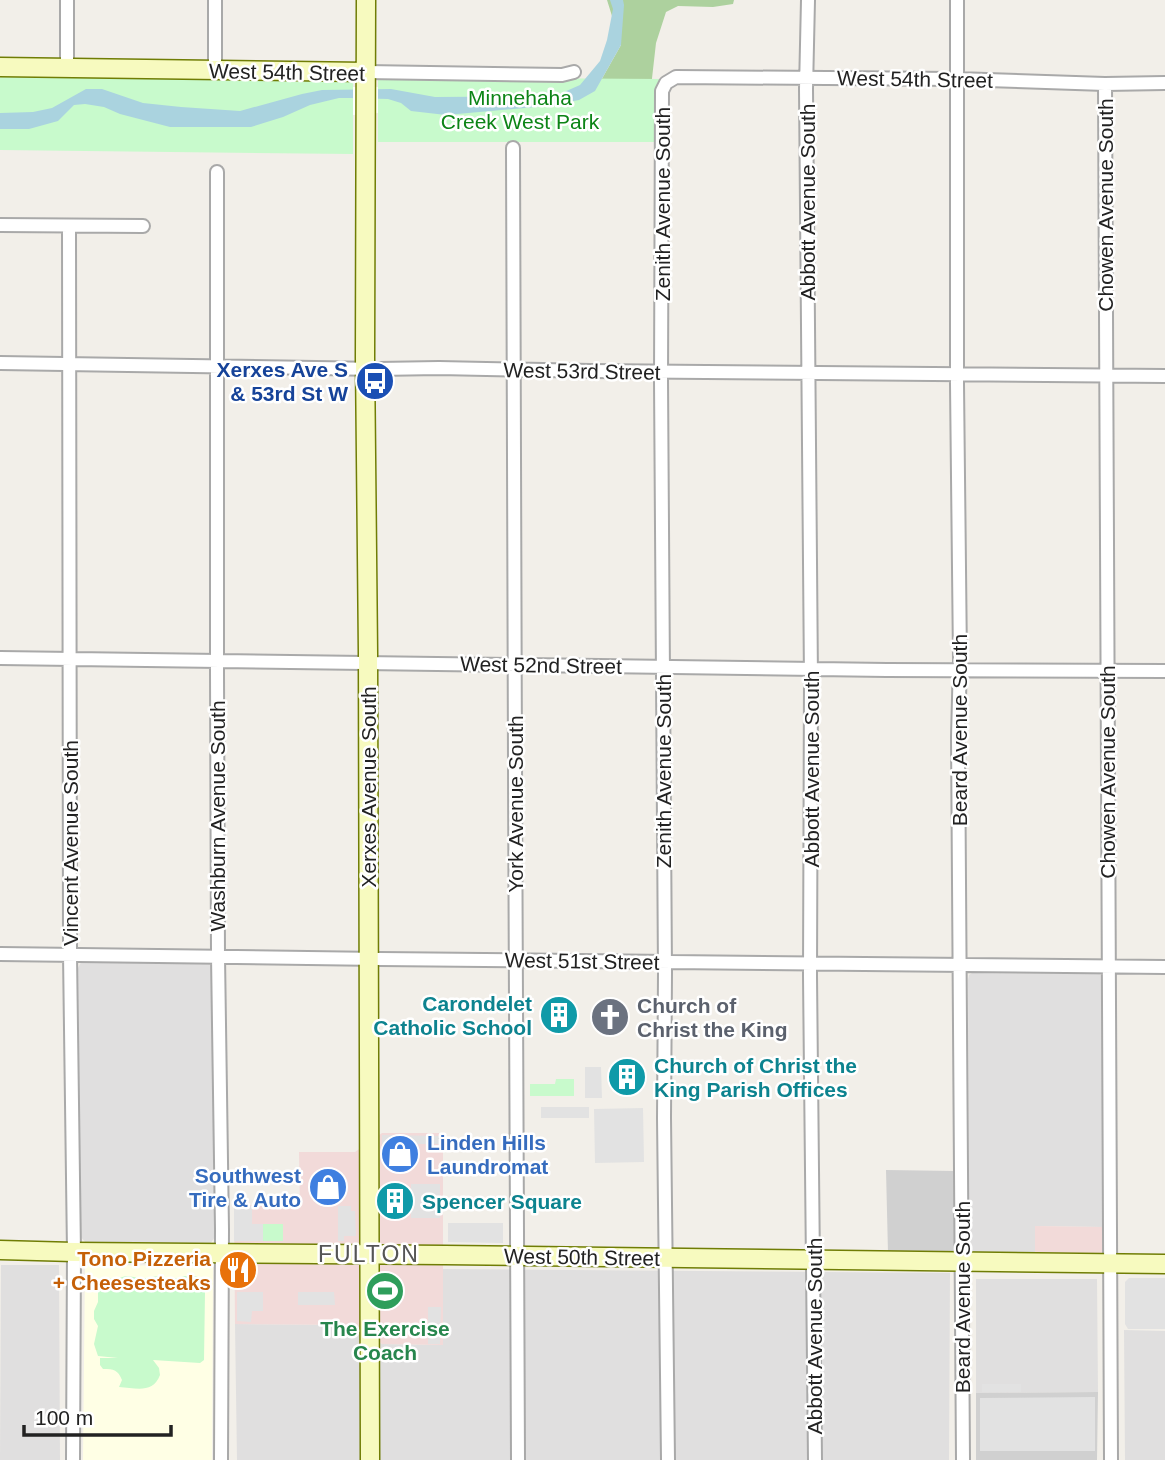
<svg xmlns="http://www.w3.org/2000/svg" width="1165" height="1460" viewBox="0 0 1165 1460" font-family="Arial,sans-serif">
<style>
.residential{fill:#e0dfdf}
.commercial{fill:#f2dad9}
.education{fill:#ffffe5}
.religious{fill:#d0d0d0}
.forest{fill:#add19e}
.park{fill:#c8facc}
.parking{fill:#e2e2e2}
.water{fill:#aad3df}
.pier{fill:#fff}
.lines{fill:none;stroke-linecap:round;stroke-linejoin:round}
.street-casing{stroke:#a9a9a9;stroke-width:16}
.secondary-casing{stroke:#707d05;stroke-width:21}
.street{stroke:#fff;stroke-width:12}
.secondary{stroke:#f7fabf;stroke-width:18}
.labels{text-anchor:middle;dominant-baseline:central;stroke-width:5;stroke-linejoin:round;paint-order:stroke}
.street-label{font-size:21px;fill:#222;stroke:#fff}
.park-label{font-size:21px;fill:#0c8416;stroke:#fff}
.transit-label{font-size:21px;font-weight:bold;fill:#164399;stroke:#fff;text-anchor:end}
.culture-label{font-size:21px;font-weight:bold;fill:#0d838f;stroke:#fff;text-anchor:start}
.worship-label{font-size:21px;font-weight:bold;fill:#5b616d;stroke:#fff;text-anchor:start}
.shop-label{font-size:21px;font-weight:bold;fill:#366cbe;stroke:#fff;text-anchor:start}
.food-label{font-size:21px;font-weight:bold;fill:#c56008;stroke:#fff;text-anchor:end}
.leisure-label{font-size:21px;font-weight:bold;fill:#27864d;stroke:#fff}
.neighbourhood-label{font-size:23px;letter-spacing:2px;fill:#555;stroke:#fff}
</style>
<rect width="100%" height="100%" fill="#f2efe9"/>
<path class="residential" d="M81,962l129,2 6,6 -1,267 -5,7 -124,-1 -6,-7 -2,-268z
M972,973l125,1h3l3,3 1,250 -69,-1v28l-62,-1 -4,-6 -1,-267 1,-5z
M1,1265h58l1,195h-60z
M443,1269l507,4 -1,187h-712l-2,-136 122,1 25,19 60,1z
M976,1279h121l1,113 -122,1z
M1124,1330l41,1v129h-40z"/>
<path class="commercial" d="M382,1133h61v212l-61,-1 -26,-19 -121,-1 -1,-119 66,1 -1,-54h56z
M1035,1226l69,1 -1,26 -4,2 -64,-1z"/>
<path class="education" d="M85,1265l128,1 -1,194h-129z"/>
<path class="religious" d="M886,1170l69,1 -1,80 -4,2h-62z
M1098,1392l-1,68h-121v-67z"/>
<path class="forest" d="M607,0h127l-1,4 -20,3 -35,-1 -12,6 -10,31 -6,53 -55,-5 26,-46z"/>
<path class="park" d="M0,72l353,5v77l-353,-4z
M378,77l284,2 -7,13 -1,50h-276z
M556,1079h18v17h-44v-12h25z
M263,1224h20v17h-20z
M126,1276l8,1 7,2 17,-3 12,4 15,-4h12l8,16 -1,68 -4,3 -47,-3 6,8 1,7c-7,19 -24,13 -41,12l3,-7c-4,-10 -8,-11 -19,-11l-3,-4v-7h18l-20,-2 -4,-12 4,-18 -4,-7v-8l4,-9v-20l5,-4 12,1z"/>
<path class="parking" d="M585,1067h16l1,31h-17z
M541,1107h48v11h-48z
M643,1108l1,54 -49,1 -1,-54z
M382,1135l57,1v8h-57z
M411,1184h29v34h-29z
M234,1206h18v18h11v17h-29z
M338,1206h13v5h4l1,25h-12v5h-6z
M448,1223h55v20l-55,-1z
M1129,1278h36v51h-37l-3,-5v-42z
M237,1292h26v19h-11l-1,11 -14,-1z
M298,1292h36l1,13h-37z
M428,1307h13l-1,37h-12z
M982,1384h39v8h-39z
M1095,1397v54h-115v-53z"/>
<path class="water" d="M610,0h13l1,5 -3,40 -26,46 -16,9 -32,6 -101,9 -35,-4 -10,-8 -13,-4 -38,-1h-11l-29,7 -27,12 -32,10h-81l-50,-13 -16,-7 -19,-3 -11,1 -16,16 -29,8h-29v-16l33,-1 19,-4 34,-19h16l41,14 38,4 59,4 62,-17 20,-4 69,-1 44,8 120,-1 25,-11 20,-24 7,-21 6,-31z"/>
<path class="pier" d="M353,87h25v26l-25,2z"/>
<g class="lines">
<defs>
<path id="street" d="M67,0v68
M215,0v71
M808,0l-2,89 5,591 -1,296 5,484
M957,0v384l3,276 -2,77 5,723
M366,72l196,3 12,-3
M1105,84l6,1376
M513,148c-1,437 5,875 5,1312
M217,172v501l1,283 4,273 -1,231
M0,225l143,1
M69,226l1,728 4,298 -1,208
M0,363l378,6 61,-1 151,3 575,5
M0,658l887,12 278,1
M0,954l380,5 785,8
M668,1460l-4,-342 1,-145 -4,-593 1,-289 4,-8 10,-6 280,2 149,5 60,-1"/>
<path id="secondary" d="M366,0l-1,358 3,295 2,807
M0,67l366,5
M0,1250l74,2 371,3 720,9"/>
</defs>
<use href="#street" class="street-casing"/>
<use href="#secondary" class="secondary-casing"/>
<use href="#street" class="street"/>
<use href="#secondary" class="secondary"/>
</g>
<defs>
<symbol id="bus-disc" viewBox="-11 -11 22 22"><circle r="9.5" fill="#1a4fb4" stroke="#fff"/><path d="M-5-6H5V4H4V6H2V4H-2V6H-4V4H-5ZM-3.5-4V0h7V-4ZM-3.5 1.2v1.5H-2V1.2ZM2 1.2v1.5H3.5V1.2Z" fill="#fff"/></symbol>
<symbol id="building-disc" viewBox="-11 -11 22 22"><circle r="9.5" fill="#0f9aa8" stroke="#fff"/><path d="M-4-6H4V6H1V3H-1V6H-4ZM-2.5-4.3h1.7v1.8h-1.7ZM.8-4.3h1.7v1.8H.8ZM-2.5-1h1.7V.8h-1.7ZM.8-1h1.7V.8H.8Z" fill="#fff"/></symbol>
<symbol id="church-disc" viewBox="-11 -11 22 22"><circle r="9.5" fill="#6b7280" stroke="#fff"/><path d="M-1.2-6h2.4v3.5h3.3v2.4h-3.3V6h-2.4V-.1h-3.3v-2.4h3.3Z" fill="#fff"/></symbol>
<symbol id="shop-disc" viewBox="-11 -11 22 22"><circle r="9.5" fill="#3f7fe0" stroke="#fff"/><path d="M-5-2.5h2.3a2.7 3.5 0 0 1 5.4 0H5L5.5 6h-11ZM-1.5-2.5h3a1.5 2.3 0 0 0-3 0Z" fill="#fff"/></symbol>
<symbol id="restaurant-disc" viewBox="-11 -11 22 22"><circle r="9.5" fill="#e8710a" stroke="#fff"/><path d="M-5-6h1v4h1v-4h1v4h1v-4h1v5L-1.5 .5V6h-2V.5L-5-1ZM5-6V6H3V1.5H1.5Q1.5-4 5-6Z" fill="#fff"/></symbol>
<symbol id="stadium-disc" viewBox="-11 -11 22 22"><circle r="9.5" fill="#2e9e5b" stroke="#fff"/><path d="M0-5a6.5 5 0 1 0 0 10a6.5 5 0 1 0 0-10ZM-3.5-1.8h7v3.6h-7Z" fill="#fff"/></symbol>
</defs>
<g fill-rule="evenodd">
<use href="#bus-disc" x="353" y="359" width="44" height="44"/>
<use href="#building-disc" x="537" y="993" width="44" height="44"/>
<use href="#church-disc" x="588" y="995" width="44" height="44"/>
<use href="#building-disc" x="605" y="1055" width="44" height="44"/>
<use href="#shop-disc" x="378" y="1132" width="44" height="44"/>
<use href="#shop-disc" x="306" y="1165" width="44" height="44"/>
<use href="#building-disc" x="373" y="1179" width="44" height="44"/>
<use href="#restaurant-disc" x="216" y="1248" width="44" height="44"/>
<use href="#stadium-disc" x="363" y="1269" width="44" height="44"/>
</g>
<g class="labels">
<g class="street-label">
<text transform="translate(287 72) rotate(1)">West 54th Street</text>
<text transform="translate(915 79) rotate(1)">West 54th Street</text>
<text transform="translate(807 202) rotate(-90)">Abbott Avenue South</text>
<text transform="translate(662 204) rotate(-90)">Zenith Avenue South</text>
<text transform="translate(1105 205) rotate(-90)">Chowen Avenue South</text>
<text transform="translate(582 371) rotate(1)">West 53rd Street</text>
<text transform="translate(541 665) rotate(1)">West 52nd Street</text>
<text transform="translate(959 730) rotate(-90)">Beard Avenue South</text>
<text transform="translate(811 769) rotate(-90)">Abbott Avenue South</text>
<text transform="translate(663 771) rotate(-90)">Zenith Avenue South</text>
<text transform="translate(1107 772) rotate(-90)">Chowen Avenue South</text>
<text transform="translate(368 787) rotate(-90)">Xerxes Avenue South</text>
<text transform="translate(515 804) rotate(-90)">York Avenue South</text>
<text transform="translate(217 816) rotate(-90)">Washburn Avenue South</text>
<text transform="translate(70 843) rotate(-90)">Vincent Avenue South</text>
<text transform="translate(582 961) rotate(1)">West 51st Street</text>
<text transform="translate(582 1257) rotate(1)">West 50th Street</text>
<text transform="translate(962 1297) rotate(-90)">Beard Avenue South</text>
<text transform="translate(814 1336) rotate(-90)">Abbott Avenue South</text>
</g>
<g class="park-label">
<text x="520" y="97">Minnehaha<tspan x="520" dy="24">Creek West Park</tspan></text>
</g>
<g class="transit-label">
<text x="348" y="369">Xerxes Ave S<tspan x="348" dy="24">&amp; 53rd St W</tspan></text>
</g>
<g class="culture-label">
<text x="532" y="1003" text-anchor="end">Carondelet<tspan x="532" dy="24">Catholic School</tspan></text>
<text x="654" y="1065">Church of Christ the<tspan x="654" dy="24">King Parish Offices</tspan></text>
<text x="422" y="1201">Spencer Square</text>
</g>
<g class="worship-label">
<text x="637" y="1005">Church of<tspan x="637" dy="24">Christ the King</tspan></text>
</g>
<g class="shop-label">
<text x="427" y="1142">Linden Hills<tspan x="427" dy="24">Laundromat</tspan></text>
<text x="301" y="1175" text-anchor="end">Southwest<tspan x="301" dy="24">Tire &amp; Auto</tspan></text>
</g>
<g class="food-label">
<text x="211" y="1258">Tono Pizzeria<tspan x="211" dy="24">+ Cheesesteaks</tspan></text>
</g>
<g class="leisure-label">
<text x="385" y="1328">The Exercise<tspan x="385" dy="24">Coach</tspan></text>
</g>
<g class="neighbourhood-label">
<text x="369" y="1254">FULTON</text>
</g>
</g>
<path d="M24 1425v10h147v-10" fill="none" stroke="#222222" stroke-width="3.5"/>
<text x="35" y="1425" font-size="21" fill="#222222" stroke="#ffffff" stroke-width="5" paint-order="stroke">100 m</text>
</svg>
